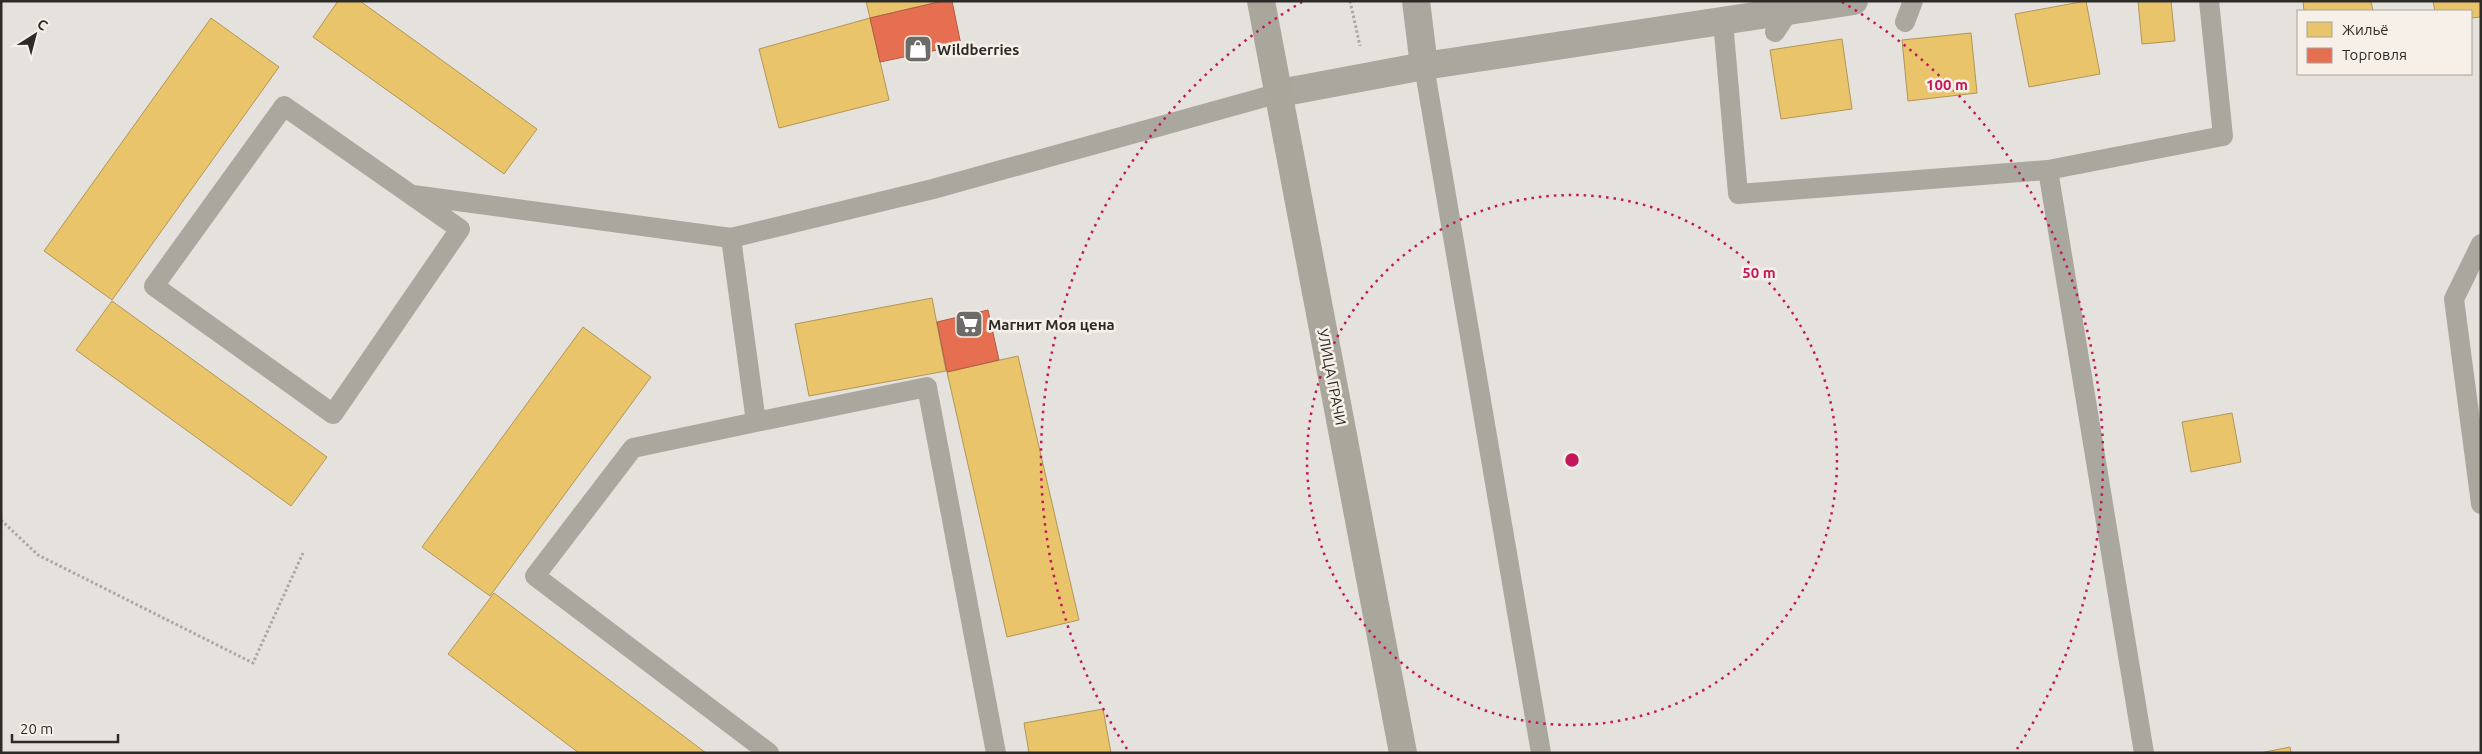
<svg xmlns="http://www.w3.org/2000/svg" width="2482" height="754" viewBox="0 0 2482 754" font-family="Ubuntu,sans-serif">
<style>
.homes{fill:#e9c46a;stroke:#b19656}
.shops{fill:#e76f51;stroke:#af5b45}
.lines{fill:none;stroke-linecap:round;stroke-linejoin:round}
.path{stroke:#aaa8a1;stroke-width:3;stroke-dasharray:2.5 2.5;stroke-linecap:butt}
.lane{stroke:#aaa89e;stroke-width:20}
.street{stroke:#aaa89e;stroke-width:28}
.secondary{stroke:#a9a69c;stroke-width:28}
.ring{fill:none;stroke:#c2185b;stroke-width:2.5;stroke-dasharray:2.5 5}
.labels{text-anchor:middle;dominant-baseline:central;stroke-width:5;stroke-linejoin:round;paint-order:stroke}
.poi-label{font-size:15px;font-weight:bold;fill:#2d2b28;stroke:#f6f0e8;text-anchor:start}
.street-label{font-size:15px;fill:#2d2b28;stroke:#f6f0e8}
.centre{fill:#c2185b;stroke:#f6f0e8;stroke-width:2.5}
.ring-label{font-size:15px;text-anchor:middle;font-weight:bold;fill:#c2185b;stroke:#f6f0e8;stroke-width:5;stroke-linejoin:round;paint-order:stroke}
</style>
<rect width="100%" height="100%" fill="#e5e2de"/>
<path class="homes" d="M338,1h22l177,128 -33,45 -191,-137z
M866,1h77l-73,17z
M2086,1l14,73 -71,13 -14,-73z
M2138,1h33l4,40 -33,3z
M2303,1h68l2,10h-69z
M2433,1h48v16l-10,1v-7h-36z
M211,18l68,49 -167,233 -68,-49z
M870,18l19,82 -110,28 -20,-79z
M1971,33l6,60 -69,8 -6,-61z
M1842,39l10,70 -71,10 -11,-69z
M932,298l14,73 -137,25 -14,-72z
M112,301l215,156 -36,49 -215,-156z
M583,327l68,50 -161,219 -68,-49z
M1018,356l61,264 -72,17 -60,-265z
M2232,413l9,49 -50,10 -9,-50z
M494,593l212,160h-127l-131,-99z
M1103,709l8,44h-82l-5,-30z
M2290,747l1,6h-31z"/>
<path class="shops" d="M943,1h9l9,44 -81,17 -10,-44z
M988,310l11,50 -52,12 -10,-50z"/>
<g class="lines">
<path class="path" d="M1350,1l10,45
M1,520l37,35 215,108 50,-110"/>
<path class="lane" d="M1723,21l15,173 310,-24 96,583
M1905,22l8,-21
M1775,32l14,-21
M1424,66l117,687
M284,106l176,123 -127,185 -179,-128z
M2048,170l175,-34 -14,-135
M413,195l318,43
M2481,244l-27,55 27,205
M756,422l-123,26 -98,128 234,177
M996,753l-69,-366 -171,35 -25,-184 202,-49 347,-96"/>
<path class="street" d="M1424,66l430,-65
M1280,93l144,-27 -8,-65"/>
<path class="secondary" d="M1261,1l142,752"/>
</g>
<g class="ring">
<circle cx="1572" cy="460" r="265"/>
<path d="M1127 749A531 531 0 0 1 1302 2M1842 2A531 531 0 0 1 2017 749"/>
</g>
<defs>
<symbol id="shop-square" viewBox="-11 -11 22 22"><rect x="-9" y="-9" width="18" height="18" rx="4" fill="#6d6b68" stroke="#f6f0e8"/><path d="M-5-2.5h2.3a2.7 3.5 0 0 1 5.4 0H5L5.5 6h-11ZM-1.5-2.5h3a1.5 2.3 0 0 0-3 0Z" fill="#fff"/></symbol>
<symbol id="supermarket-square" viewBox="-11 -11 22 22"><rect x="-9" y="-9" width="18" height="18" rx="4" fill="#6d6b68" stroke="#f6f0e8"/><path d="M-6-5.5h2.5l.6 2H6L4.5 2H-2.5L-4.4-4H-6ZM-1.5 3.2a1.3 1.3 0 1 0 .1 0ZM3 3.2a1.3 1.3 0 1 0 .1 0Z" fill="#fff"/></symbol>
</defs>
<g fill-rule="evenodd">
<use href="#shop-square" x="902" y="33" width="32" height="32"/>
<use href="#supermarket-square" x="953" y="308" width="32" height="32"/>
</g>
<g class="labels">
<g class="poi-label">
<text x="937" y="49">Wildberries</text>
<text x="988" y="324">Магнит Моя цена</text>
</g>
<g class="street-label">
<text transform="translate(1332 377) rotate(79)">УЛИЦА ГРАЧИ</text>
</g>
</g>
<circle cx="1572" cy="460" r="8" class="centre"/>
<g class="ring-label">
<text x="1947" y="90">100 m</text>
<text x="1759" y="278">50 m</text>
</g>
<rect width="2482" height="754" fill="none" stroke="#2d2b28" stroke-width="5"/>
<rect x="2297" y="10" width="175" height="65" fill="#f6f0e8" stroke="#a6a19b"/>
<rect x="2307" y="22" width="25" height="15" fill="#e9c46a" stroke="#a6a19b"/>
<text x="2342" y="35" font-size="15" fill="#2d2b28">Жильё</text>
<rect x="2307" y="48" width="25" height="15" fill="#e76f51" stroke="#a6a19b"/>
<text x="2342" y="60" font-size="15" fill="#2d2b28">Торговля</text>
<g transform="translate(35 35) rotate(36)" stroke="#f6f0e8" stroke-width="4" paint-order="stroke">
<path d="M0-4L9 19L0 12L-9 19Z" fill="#2d2b28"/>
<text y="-8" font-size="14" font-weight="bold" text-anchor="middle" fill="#2d2b28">С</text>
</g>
<path d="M12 734v8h106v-8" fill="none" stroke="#2d2b28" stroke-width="2.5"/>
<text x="20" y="734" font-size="15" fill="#2d2b28" stroke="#f6f0e8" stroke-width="4" paint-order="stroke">20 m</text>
</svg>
